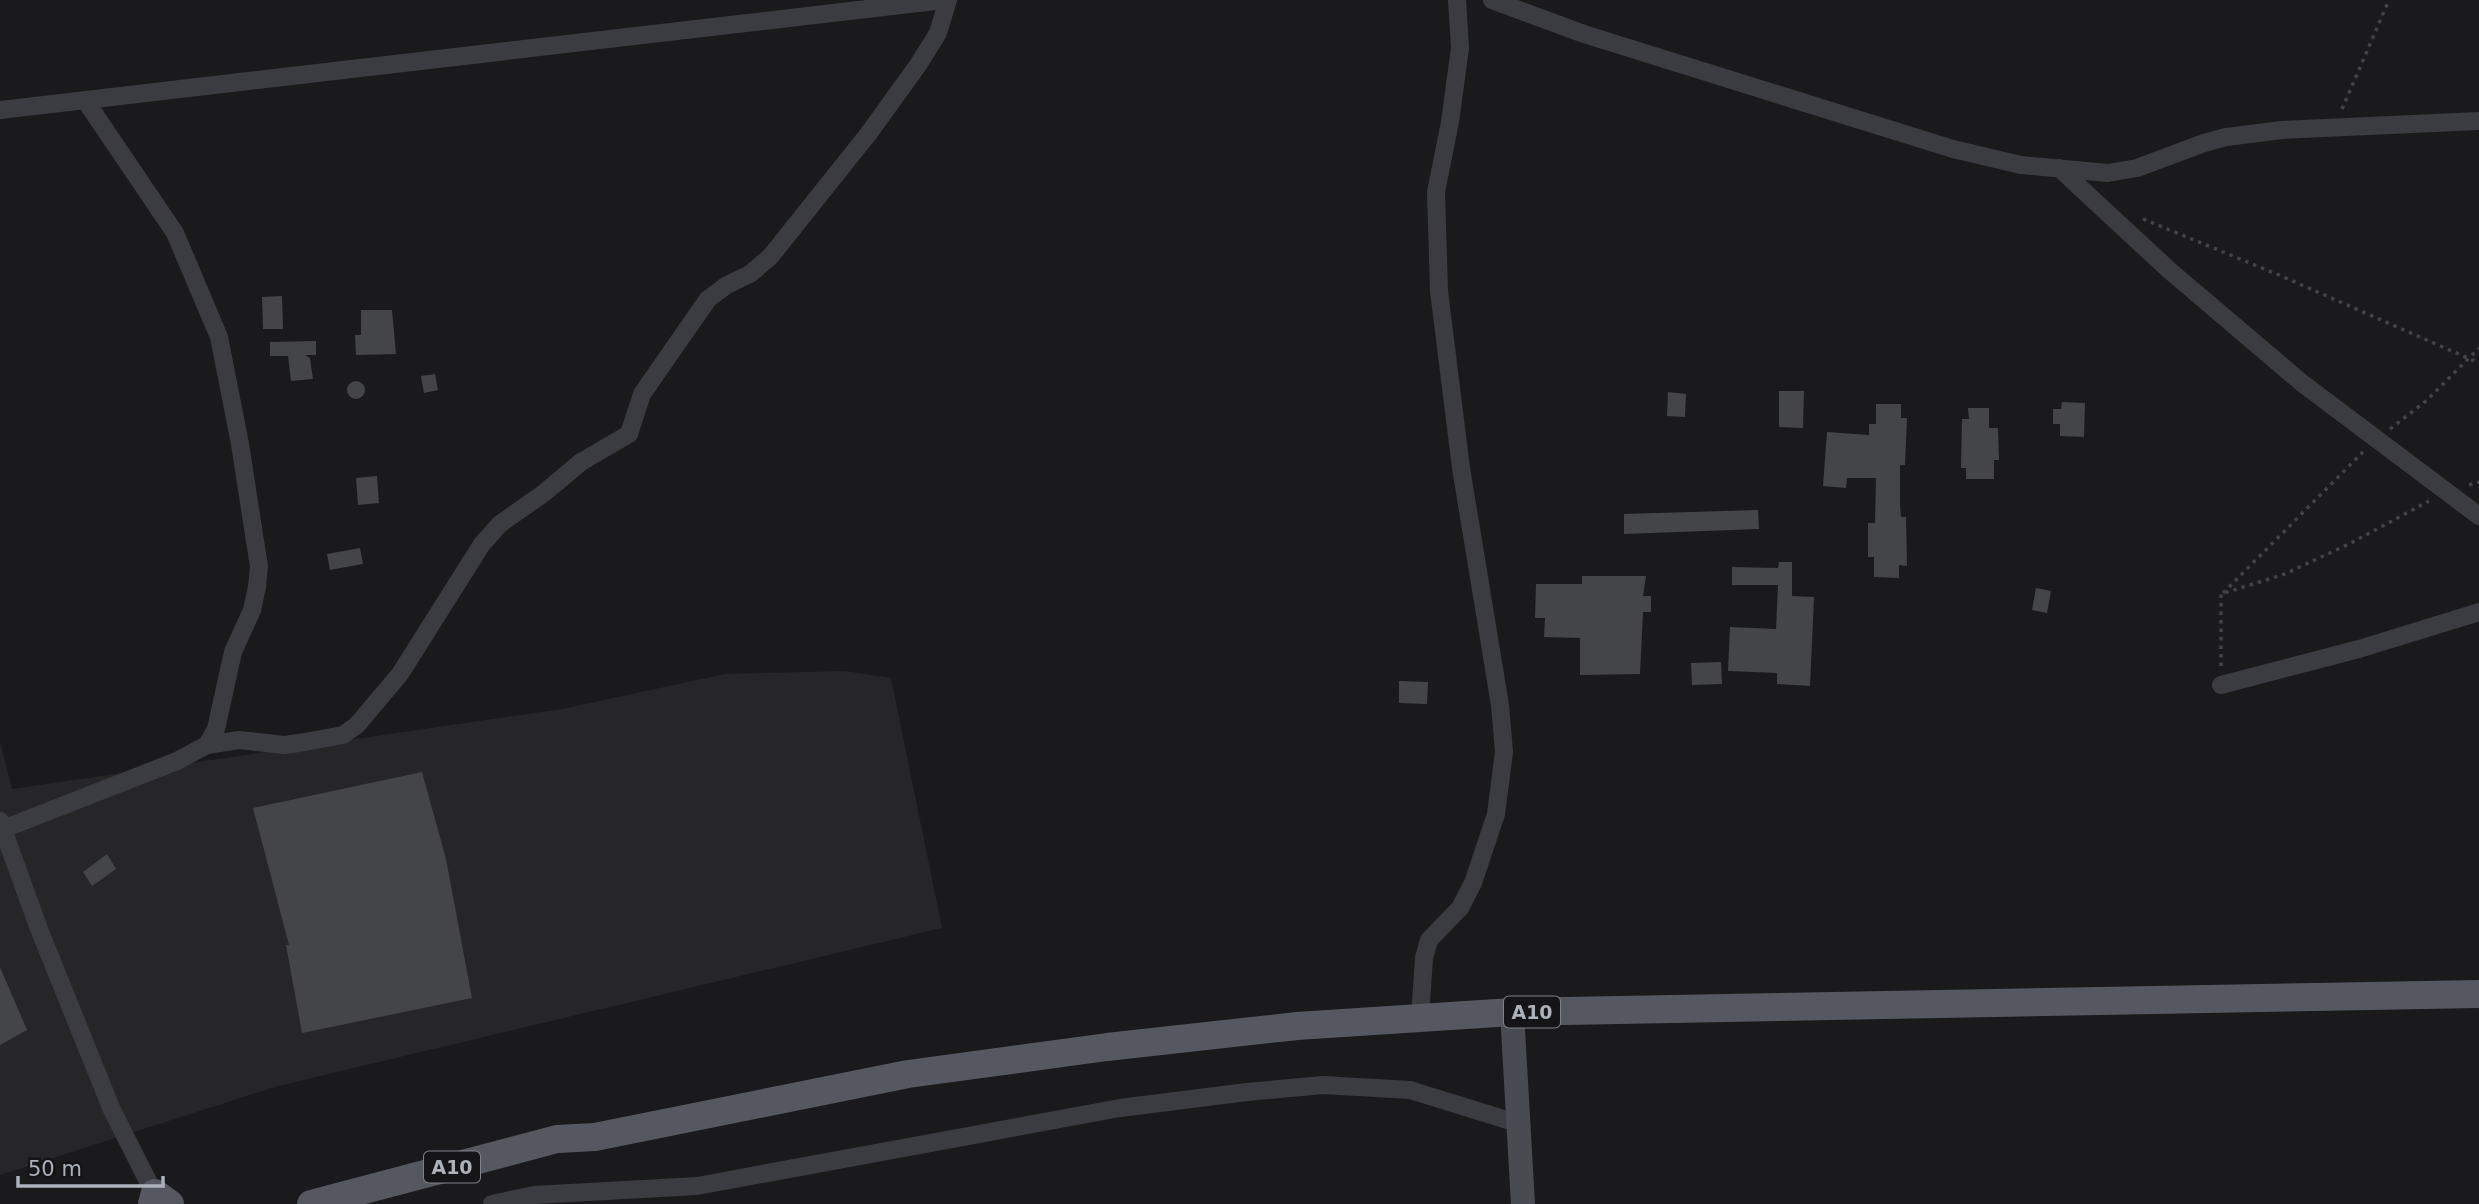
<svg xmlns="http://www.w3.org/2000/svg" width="2479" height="1204" viewBox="0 0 2479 1204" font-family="'DejaVu Sans',sans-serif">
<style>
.built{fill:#262629}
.building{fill:#444549}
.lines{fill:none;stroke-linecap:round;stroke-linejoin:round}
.path{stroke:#414348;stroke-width:3.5;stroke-dasharray:3.5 5;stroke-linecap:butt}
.street{stroke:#3b3c41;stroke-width:18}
.secondary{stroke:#494b52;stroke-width:24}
.primary{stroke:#565861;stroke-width:28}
.labels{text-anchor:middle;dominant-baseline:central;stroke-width:6;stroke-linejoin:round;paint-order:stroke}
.shield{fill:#151517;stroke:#7f828a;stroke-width:2}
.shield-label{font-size:19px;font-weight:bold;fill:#acb1bc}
</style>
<rect width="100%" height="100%" fill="#1a1a1c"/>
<path class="built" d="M845,671l46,7 51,250 -664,158 -278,89v-433l12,47 550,-80 163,-35z"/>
<path class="building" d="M282,296l1,33h-20l-1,-32z
M361,310h31l4,44 -40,1 -1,-20h6z
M316,341v14h-11l5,3 3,21 -22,2 -3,-25h-18v-14z
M435,374l3,16 -14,3 -3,-17z
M347 390a9 9 0 1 1 18 0a9 9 0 1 1-18 0Z
M1779,391h25l-1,37 -24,-1z
M1668,392l18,2 -1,23 -18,-1z
M2062,402l23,1 -1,34 -24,-1v-12h-7v-15h8z
M1876,404h25v14h6l-2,47h-5v40l1,12h5l1,49 -8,-1v13l-25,-1v-20h-6v-34h7l1,-45h-29l-1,10 -23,-2 4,-54 42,3v-11h7z
M1968,408h21v20h9l1,32h-5v19h-28v-11h-5l1,-49h7z
M377,476l2,27 -21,2 -2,-27z
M1758,510l1,19 -135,5v-20z
M360,548l3,16 -33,6 -3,-16z
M1779,562h13v34l22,1 -4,89 -33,-2v-11l-49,-2 2,-44 46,2 2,-44h-46v-18l46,1z
M1582,576h64l-3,20h8v16h-8l-3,62 -60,1v-37l-36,-1 1,-19h-10l1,-34h46z
M2036,588l15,3 -4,22 -15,-3z
M1721,662l1,22 -30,1 -1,-22z
M1399,681l29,1 -1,22 -28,-1z
M422,772l24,87 26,139 -170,35 -16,-88h3l-36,-137z
M107,854l9,15 -24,17 -9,-14z
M0,967l27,63 -27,15z"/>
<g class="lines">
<path class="path" d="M2342,109l47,-109
M2143,219l136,56 200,88
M2390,429l36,-28 53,-53
M2469,485l10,-3
M2223,593l140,-141
M2221,666v-72l64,-20 66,-31 78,-42"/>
<path class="street" d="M1492,0l92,34 369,115 68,16 87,8 29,-5 67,-25 22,-6 56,-7 197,-9
M0,110l944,-110
M2059,168l110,102 133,113 177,133
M2221,685l138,-36 120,-37
M207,745l32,-5 45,5 15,-2 44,-8 14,-10 43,-51 82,-130 18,-20 44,-31 37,-31 48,-28 13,-40 66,-95 19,-14 23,-11 20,-17 99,-124 49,-68 20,-32 10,-33
M0,821l39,108 73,181 46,91
M3,829l174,-68 30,-16 9,-16 17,-77 19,-42 5,-23 2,-21 -4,-25 -15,-97 -21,-107 -44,-104 -90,-133
M1420,1017l4,-59 5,-18 31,-32 13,-25 23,-69 8,-62 -4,-47 -39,-237 -22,-177 -3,-99 14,-70 10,-74 -3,-48
M492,1204l42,-9 163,-9 423,-78 127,-16 76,-7 87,5 110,34"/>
<path class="secondary" d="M1512,1012l11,192"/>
<path class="primary" d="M152,1204l3,-11 15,11
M311,1204l246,-65 38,-2 313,-63 199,-27 190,-21 215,-14 967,-18"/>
</g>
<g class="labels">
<g class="shield">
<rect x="1504" y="996.5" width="56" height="31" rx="5"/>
<rect x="424" y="1151.5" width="56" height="31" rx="5"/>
</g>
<g class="shield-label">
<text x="1532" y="1012">A10</text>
<text x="452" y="1167">A10</text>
</g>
</g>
<path d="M18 1176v10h145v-10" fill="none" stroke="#acb1bc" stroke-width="3.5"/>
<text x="28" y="1176" font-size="21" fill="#acb1bc" stroke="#151517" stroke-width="5" paint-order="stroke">50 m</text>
</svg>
